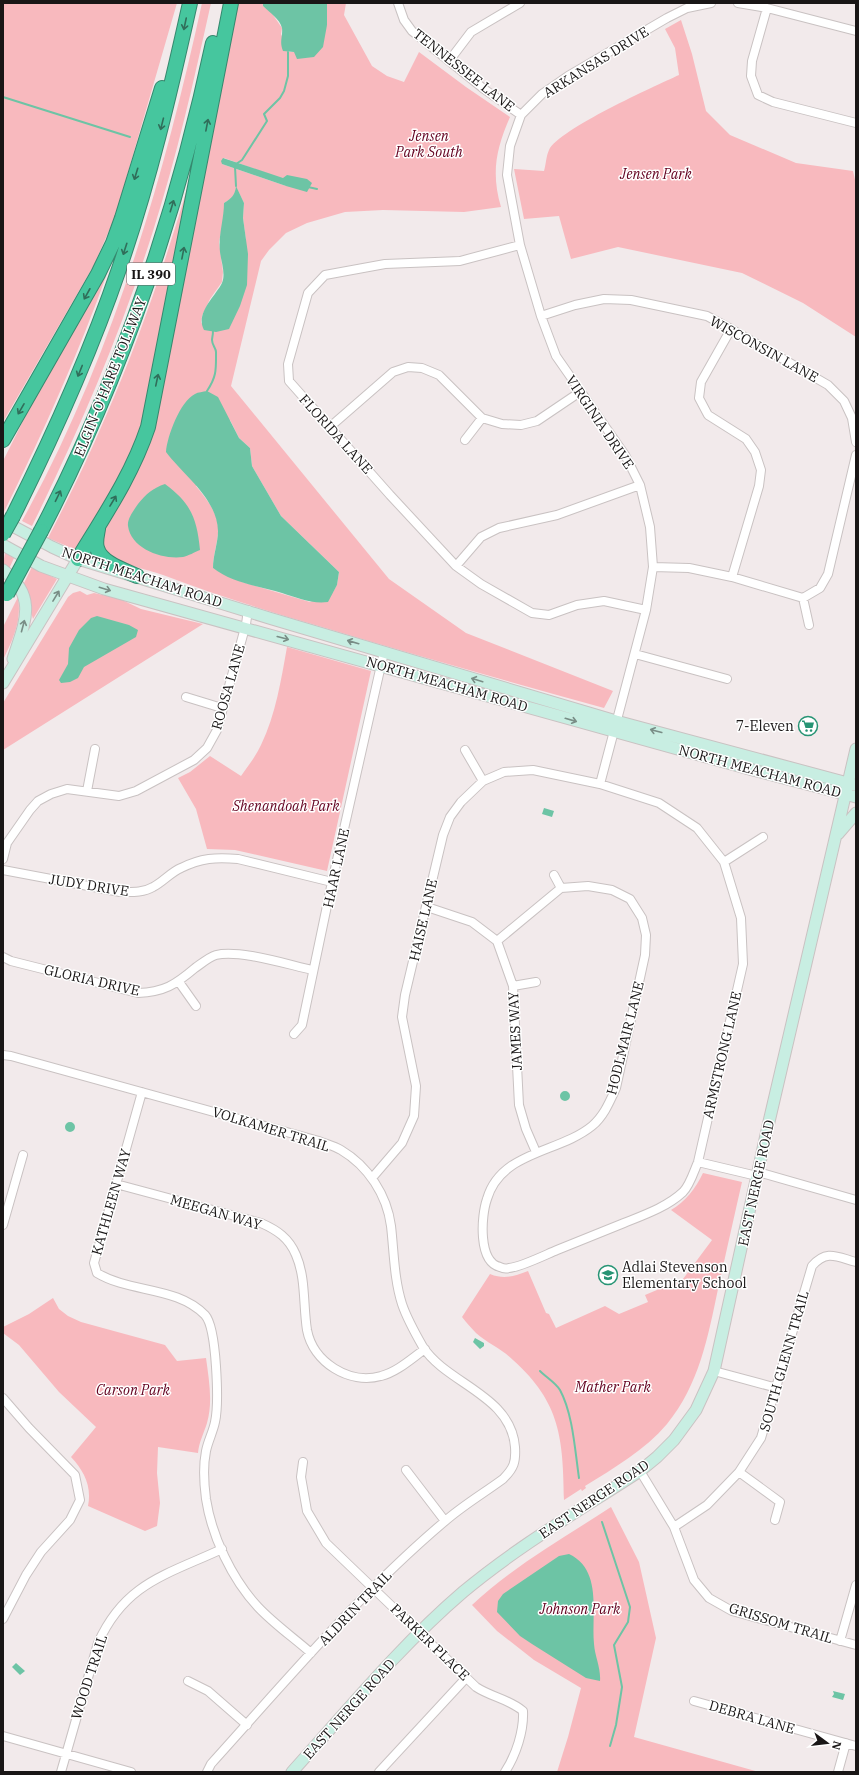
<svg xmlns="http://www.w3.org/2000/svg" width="859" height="1775" viewBox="0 0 859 1775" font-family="'IBM Plex Serif',serif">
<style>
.green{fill:#f8b9be;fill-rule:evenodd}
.water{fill:#6dc4a5}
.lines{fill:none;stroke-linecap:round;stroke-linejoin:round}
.stream{stroke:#6dc4a5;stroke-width:2}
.minor-casing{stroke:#c9c2c2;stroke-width:10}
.secondary-casing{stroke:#c9c2c2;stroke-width:13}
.motorway-casing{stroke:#36886e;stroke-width:16}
.minor{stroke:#fff;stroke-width:8}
.secondary{stroke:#c8eee2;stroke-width:11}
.motorway{stroke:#46c69e;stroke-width:14}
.motorway-bridge-casing{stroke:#36886e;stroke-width:16;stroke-linecap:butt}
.motorway-bridge{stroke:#46c69e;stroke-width:14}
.oneway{stroke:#306e5a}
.oneway2{stroke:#798d86}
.labels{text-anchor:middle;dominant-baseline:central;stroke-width:3;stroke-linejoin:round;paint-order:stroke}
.shield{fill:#fff;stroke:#5e5c5c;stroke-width:1}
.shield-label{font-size:13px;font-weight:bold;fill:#191616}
.street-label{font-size:14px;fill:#191616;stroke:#fff}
.park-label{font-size:14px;font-style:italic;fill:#63011f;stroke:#fff}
.poi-label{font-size:14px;fill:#191616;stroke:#fff;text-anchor:end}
</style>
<rect width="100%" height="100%" fill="#f2eaeb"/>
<path class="green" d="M3,3h174l-62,214 -21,48 -91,157z
M202,3h9c-17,77 -34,153 -58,228 -32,102 -74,200 -121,295l-10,-5c89,-161 141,-339 180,-518z
M238,3h25v3l8,6 11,16 -1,6 7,18h6l33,-27v-22h19l-2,12 28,51 15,10 17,6 15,-30 47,35 44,30c-14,32 -19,56 -9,90l-37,5 -81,-2 -38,2 -38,11 -21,10 -17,17 -8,11 -30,125 158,193 77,54 147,58 -9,17c-94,-26 -189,-53 -282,-81 -54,-16 -107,-32 -159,-52 -16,-6 -47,-11 -58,-24 -11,-13 12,-45 19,-57l79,-320zM224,158l59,21 3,7 -64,-22zM236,187l8,16 -1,15 3,22 -45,84 1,-8 8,-17 12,-17 1,-10 -4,-30 5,-24v-15c7,-4 11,-7 12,-16zM230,420l9,18 11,10 2,18 29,50 58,56 -2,13 -4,7 -23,10 -68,-20 -29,-14c0,-12 4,-23 5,-35 2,-19 -11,-33 -22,-47z
M681,20l11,34 14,57 24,24 66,28 57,8 3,13v153l-53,-34 -61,-30 -124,-26 -47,12 -12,-43 -35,3 -10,-50 30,2c2,-6 2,-15 5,-21 10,-21 106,-64 130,-75l-4,-27 -10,-19z
M190,179l-48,244c-14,46 -41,86 -66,127l-28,-12c20,-39 40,-79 57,-120 34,-77 61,-158 85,-239z
M105,270l3,1c-30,84 -66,164 -105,243v-53l29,-58z
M5,553l9,5 -5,11 -6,-4z
M32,567l25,12 -24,40 -10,-34z
M80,591l7,4 7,-2 26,6 21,10 62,15 -200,126v-47l65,-106 5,-4z
M18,597c4,24 -5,42 -15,63v-33z
M287,647l84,24 -44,200 -92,-21 -28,-1 -11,-40 -18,-31 12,-6 20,-16 31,20c7,-10 15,-20 20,-31 15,-31 20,-65 26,-98z
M703,1173l39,9c-8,35 -16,71 -24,107 -10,48 -19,96 -51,135 -22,26 -53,44 -82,62l1,2 -4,3 -1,-2 -17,11c-1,-61 -3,-97 -51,-140 -11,-11 -26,-17 -37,-27 -5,-5 -10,-11 -14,-16l28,-43c15,6 24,2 38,-3l18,42 3,1 7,14 49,-22 14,8 29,-12 -3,-7 38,-16 29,-39 -41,-30c14,-8 25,-22 32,-37z
M53,1298l6,11 9,7 13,6 84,23 12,16 29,-3c3,22 7,44 1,65 -3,10 -8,19 -9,30l-40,-6 -1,26 3,30 -3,23 -12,5 -57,-25c4,-20 -4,-35 -17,-49l25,-30 -37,-35 -40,-47 -16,-12v-6l26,-13z
M611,1507l28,55 17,76 -22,99 125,35h-202l11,-35 13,-49 -47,-28 -37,-29 -25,-26c41,-39 92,-67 139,-98z"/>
<path class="water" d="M263,3h64v22l-4,22 -9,10 -17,2 -3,-7 -11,-1c-4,-10 0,-14 -1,-23 -2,-9 -13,-16 -19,-22z
M223,158l60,20 4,-3 20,4 5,4 -5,9 -21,-6 -64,-22 -1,-3z
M236,186l8,17 -1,15 5,36 -1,31 -7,21 -11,23 -13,3 -12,-2c-9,-17 11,-33 18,-47 4,-9 -1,-22 -2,-31 -2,-16 4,-33 4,-49 8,-5 11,-8 12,-17z
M207,391l11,6 21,41 11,10 2,18 29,50 58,56 -2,13 -9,17c-17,2 -30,-4 -46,-9 -23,-7 -50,-10 -69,-25 0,-13 5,-25 5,-37 -1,-33 -34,-55 -52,-79 1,-15 14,-51 29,-58 3,-2 8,-2 12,-3z
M165,484c26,19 32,35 35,66 -5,2 -12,6 -17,7 -20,3 -52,-8 -55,-31 -1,-7 6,-16 10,-22 8,-10 15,-16 27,-20z
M97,616l32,9 9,5 -2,7 -52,30 -6,11 -8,4 -9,1 -2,-3 9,-16 1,-16 10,-18 12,-12z
M544,808l10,3 -2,6 -10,-3z
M560 1096a5 5 0 1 1 10 0a5 5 0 1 1-10 0Z
M65 1127a5 5 0 1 1 10 0a5 5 0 1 1-10 0Z
M475,1338l9,5v3l-4,3 -7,-7z
M569,1554c34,16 22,60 25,90 1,13 7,24 6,37l-14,-3 -54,-34 -12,-8 -23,-24 1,-11 5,-7 56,-38z
M16,1663l9,8 -5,4 -8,-8z
M833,1691l12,3 -2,6 -11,-3 2,-3z"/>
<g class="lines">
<path class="stream" d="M3,97l127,40
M236,164l6,-4 25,-39 -3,-7 16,-16 4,-7 4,-15v-24
M235,167l1,19
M308,187l9,2
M207,391c10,-15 9,-22 9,-39 0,-4 -4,-7 -4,-12 0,-2 1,-5 1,-9
M540,1371c6,6 16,12 20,19 13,24 15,61 19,88
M602,1522l28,85 -2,15 -14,23 8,42 -6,38 -6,21"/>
<defs>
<path id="minor" d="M398,3l6,17 8,11 72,58 37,26
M738,3l29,5 89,23
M767,8l-15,53 -1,15 7,19 15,7 83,21
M449,61l22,-29 49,-29
M520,245l-60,16 -75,3 -60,11 -17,18 -20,71 1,17 101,114 66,71 25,18 51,29 17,2 28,-10 27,-4 42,9
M541,316l34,-11 29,-6 27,1 76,16 24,13 97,56 16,16 8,17 4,24
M731,329l-30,53 -2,16 9,17 38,24 9,13 6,18 -2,16 -27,91
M331,426l62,-54 15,-5 14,1 17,7 43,43 20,6 19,1 16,-4 43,-29
M465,440l17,-22
M456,566l25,-29 18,-9 58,-13 83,-30
M653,567l36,1 43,9 71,21 17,-10 8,-14 28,-119
M803,598l6,27
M635,654l92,25
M186,697l36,11
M465,750l18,31
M600,784l46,-174 7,-43 -3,-40 -10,-42 -15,-30 -69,-99 -15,-40 -21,-71 -13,-70 3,-29 11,-31 21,-21 26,-18 99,-58 20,-10 24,-5
M87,791l8,-42
M3,859l4,-16 23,-33 8,-9 13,-7 16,-5 52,7 17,-5 58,-31 13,-12 10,-18 29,-106 2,-14
M724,862l39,-25
M3,870l117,22c11,0 23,1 33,-5 10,-5 18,-15 28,-19 20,-10 35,-11 57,-9l94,23
M554,875l7,13
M427,907l45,15 25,19 16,45 6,119 7,24 10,23
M3,957l8,4 127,32c26,-1 37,-8 57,-25 6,-4 14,-11 21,-13 23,-6 73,10 97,15
M179,982l17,24
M513,986l23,-4
M294,1034l8,-9 30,-143 52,-230
M3,1055l8,1 308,85c7,3 15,5 22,9 27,16 46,45 50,76 3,26 3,53 11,78 5,15 13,29 21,43 24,37 88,48 92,100 1,15 -1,21 -12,32 -19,14 -41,27 -59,43 -85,72 -158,159 -233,242l-4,8
M142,1092l-48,171 3,10c33,20 80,13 108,42 12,13 14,89 10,107 -2,10 -7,19 -9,29 -3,15 -2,33 0,48 6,38 26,80 52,108 16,17 36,31 53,46
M698,1162l59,14
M758,1172l98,28
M372,1178l30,-35 12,-27 2,-30 -14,-69 3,-22 38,-160 7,-18 11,-15 22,-21 21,-9 29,-2 67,14 59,19 38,25 27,34 17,56 2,46 -45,198c-4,9 -8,23 -15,30 -16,15 -39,23 -59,31 -22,9 -45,18 -67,27 -12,5 -36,17 -48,18 -3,1 -7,0 -9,-1 -22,-5 -19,-51 -13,-68 14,-48 72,-46 105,-73 12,-10 18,-25 24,-38l29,-133 1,-20 -4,-17 -12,-19 -18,-9 -24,-4 -27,2 -64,53
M116,1184l145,39c16,7 28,15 35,32 10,23 7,50 11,75 6,32 42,55 74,46 16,-4 30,-17 44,-27
M3,1225l20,-70
M714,1371l63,17
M3,1398l26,30 46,47 5,25 -10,20 -29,32 -15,23 -23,44
M303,1462l-2,15 6,34 19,32 150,144c15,10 33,12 47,24 1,20 -7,44 -18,61
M406,1470l39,51
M640,1471l34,56 20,53 15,18 23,13 124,34
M739,1472l41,30 -5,18
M674,1527l33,-22 32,-33 22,-34 51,-172c15,-17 25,-9 44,-4
M840,1641l16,-56
M188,1681l20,10 39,34
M694,1701l162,45
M3,1736l128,36
M61,1772l37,-129c27,-60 68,-68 124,-94
M379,1772l87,-94
M838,1772l8,-29"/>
<path id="secondary" d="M3,521l49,26 26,12 191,59 347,103 239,64
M3,545l38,21 63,23 649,181 103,27
M3,570c36,27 21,54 10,89
M3,683l75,-124
M838,834l18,-21
M292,1772c55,-61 108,-126 171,-180 55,-46 117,-82 177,-121l17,-14 17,-17 22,-30 18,-39 54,-245 88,-377"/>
<path id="motorway" d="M3,440l95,-166 15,-31 9,-25 40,-130
M13,516c40,-80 77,-162 106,-247 30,-87 51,-176 71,-266
M98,529c-1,6 -3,13 -1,19 4,15 27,22 40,28
M41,531c80,-154 136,-318 172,-488
M78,559c26,-43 54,-84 70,-132l83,-424"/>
</defs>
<use href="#minor" class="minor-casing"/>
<use href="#secondary" class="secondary-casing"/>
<use href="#motorway" class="motorway-casing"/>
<use href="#minor" class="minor"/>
<use href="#secondary" class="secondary"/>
<use href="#motorway" class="motorway"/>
<defs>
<path id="motorway-bridge" d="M3,534l10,-18
M7,594l34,-63"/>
</defs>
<use href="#motorway-bridge" class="motorway-bridge-casing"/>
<use href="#motorway-bridge" class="motorway-bridge"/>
</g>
<defs><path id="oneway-shaft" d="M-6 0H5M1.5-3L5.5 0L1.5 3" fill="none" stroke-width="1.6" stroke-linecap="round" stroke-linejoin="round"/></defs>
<g class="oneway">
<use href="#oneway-shaft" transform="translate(185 24) rotate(102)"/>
<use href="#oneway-shaft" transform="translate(162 124) rotate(104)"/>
<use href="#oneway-shaft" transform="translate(207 125) rotate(-79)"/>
<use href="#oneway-shaft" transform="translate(136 174) rotate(107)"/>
<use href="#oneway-shaft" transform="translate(172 206) rotate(-73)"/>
<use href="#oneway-shaft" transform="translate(125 249) rotate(108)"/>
<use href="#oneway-shaft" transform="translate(183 253) rotate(-79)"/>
<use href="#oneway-shaft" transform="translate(87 294) rotate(119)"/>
<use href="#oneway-shaft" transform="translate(80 371) rotate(112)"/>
<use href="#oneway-shaft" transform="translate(157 380) rotate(-78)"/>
<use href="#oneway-shaft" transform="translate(21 409) rotate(120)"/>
<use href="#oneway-shaft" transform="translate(58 496) rotate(-64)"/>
<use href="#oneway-shaft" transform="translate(113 501) rotate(-59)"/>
</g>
<g class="oneway2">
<use href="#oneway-shaft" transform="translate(105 589) rotate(17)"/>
<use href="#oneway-shaft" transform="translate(56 596) rotate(-59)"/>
<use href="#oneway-shaft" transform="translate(23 626) rotate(-75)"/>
<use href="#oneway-shaft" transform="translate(283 638) rotate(15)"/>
<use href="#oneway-shaft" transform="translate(353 642) rotate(-164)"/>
<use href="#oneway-shaft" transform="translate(477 680) rotate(-163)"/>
<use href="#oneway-shaft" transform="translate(571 720) rotate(16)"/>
<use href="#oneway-shaft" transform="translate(656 731) rotate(-165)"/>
</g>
<defs>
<symbol id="supermarket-ring" viewBox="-11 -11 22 22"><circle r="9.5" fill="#fff" stroke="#279474" stroke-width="1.5"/><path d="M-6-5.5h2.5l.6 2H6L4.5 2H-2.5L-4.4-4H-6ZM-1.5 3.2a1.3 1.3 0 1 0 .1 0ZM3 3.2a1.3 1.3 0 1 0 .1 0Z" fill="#279474"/></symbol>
<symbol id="school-ring" viewBox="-11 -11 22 22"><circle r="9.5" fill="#fff" stroke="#279474" stroke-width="1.5"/><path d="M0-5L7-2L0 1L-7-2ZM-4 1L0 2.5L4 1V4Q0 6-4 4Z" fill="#279474"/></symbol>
</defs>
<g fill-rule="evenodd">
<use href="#supermarket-ring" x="797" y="715" width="22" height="22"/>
<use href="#school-ring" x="597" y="1264" width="22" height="22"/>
</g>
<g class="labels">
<rect class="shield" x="127" y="263" width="48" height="22" rx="3"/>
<g class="shield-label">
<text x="151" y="274">IL 390</text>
</g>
<g class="street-label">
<text transform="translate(596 62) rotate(-32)">ARKANSAS DRIVE</text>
<text transform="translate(464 70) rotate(38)">TENNESSEE LANE</text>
<text transform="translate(764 349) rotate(29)">WISCONSIN LANE</text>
<text transform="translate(110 377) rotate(-68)">ELGIN-O'HARE TOLLWAY</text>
<text transform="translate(600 422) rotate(56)">VIRGINIA DRIVE</text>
<text transform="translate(336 434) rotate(48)">FLORIDA LANE</text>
<text transform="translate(142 577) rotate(18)">NORTH MEACHAM ROAD</text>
<text transform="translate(447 684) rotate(16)">NORTH MEACHAM ROAD</text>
<text transform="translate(228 687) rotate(-74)">ROOSA LANE</text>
<text transform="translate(760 771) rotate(15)">NORTH MEACHAM ROAD</text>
<text transform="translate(336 868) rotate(-78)">HAAR LANE</text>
<text transform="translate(89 885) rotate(9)">JUDY DRIVE</text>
<text transform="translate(423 920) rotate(-77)">HAISE LANE</text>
<text transform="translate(92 980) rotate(13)">GLORIA DRIVE</text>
<text transform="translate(515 1031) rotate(-93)">JAMES WAY</text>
<text transform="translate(625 1038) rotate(-76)">HODLMAIR LANE</text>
<text transform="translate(722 1055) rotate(-77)">ARMSTRONG LANE</text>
<text transform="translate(271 1129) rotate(17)">VOLKAMER TRAIL</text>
<text transform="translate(756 1183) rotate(-78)">EAST NERGE ROAD</text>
<text transform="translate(111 1202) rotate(-74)">KATHLEEN WAY</text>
<text transform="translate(216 1212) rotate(16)">MEEGAN WAY</text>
<text transform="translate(784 1361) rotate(-74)">SOUTH GLENN TRAIL</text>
<text transform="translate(594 1499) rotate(-34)">EAST NERGE ROAD</text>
<text transform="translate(355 1608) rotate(-46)">ALDRIN TRAIL</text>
<text transform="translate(781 1623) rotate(17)">GRISSOM TRAIL</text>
<text transform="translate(430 1642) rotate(44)">PARKER PLACE</text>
<text transform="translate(89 1677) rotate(-72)">WOOD TRAIL</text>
<text transform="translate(349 1709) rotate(-48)">EAST NERGE ROAD</text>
<text transform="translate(752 1717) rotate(16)">DEBRA LANE</text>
</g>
<g class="park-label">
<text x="429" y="136">Jensen<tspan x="429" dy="16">Park South</tspan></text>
<text x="656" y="174">Jensen Park</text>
<text x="286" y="806">Shenandoah Park</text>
<text x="613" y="1387">Mather Park</text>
<text x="133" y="1390">Carson Park</text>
<text x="580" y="1609">Johnson Park</text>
</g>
<g class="poi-label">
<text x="794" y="726">7-Eleven</text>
<text x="622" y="1267" text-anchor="start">Adlai Stevenson<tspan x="622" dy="16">Elementary School</tspan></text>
</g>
</g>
<rect width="859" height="1775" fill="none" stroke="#191616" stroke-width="8"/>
<g transform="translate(827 1743) rotate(105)" stroke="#ffffff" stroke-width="3" paint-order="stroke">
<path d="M0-3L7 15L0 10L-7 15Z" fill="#191616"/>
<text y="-6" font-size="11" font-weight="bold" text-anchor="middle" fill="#191616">N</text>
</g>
</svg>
